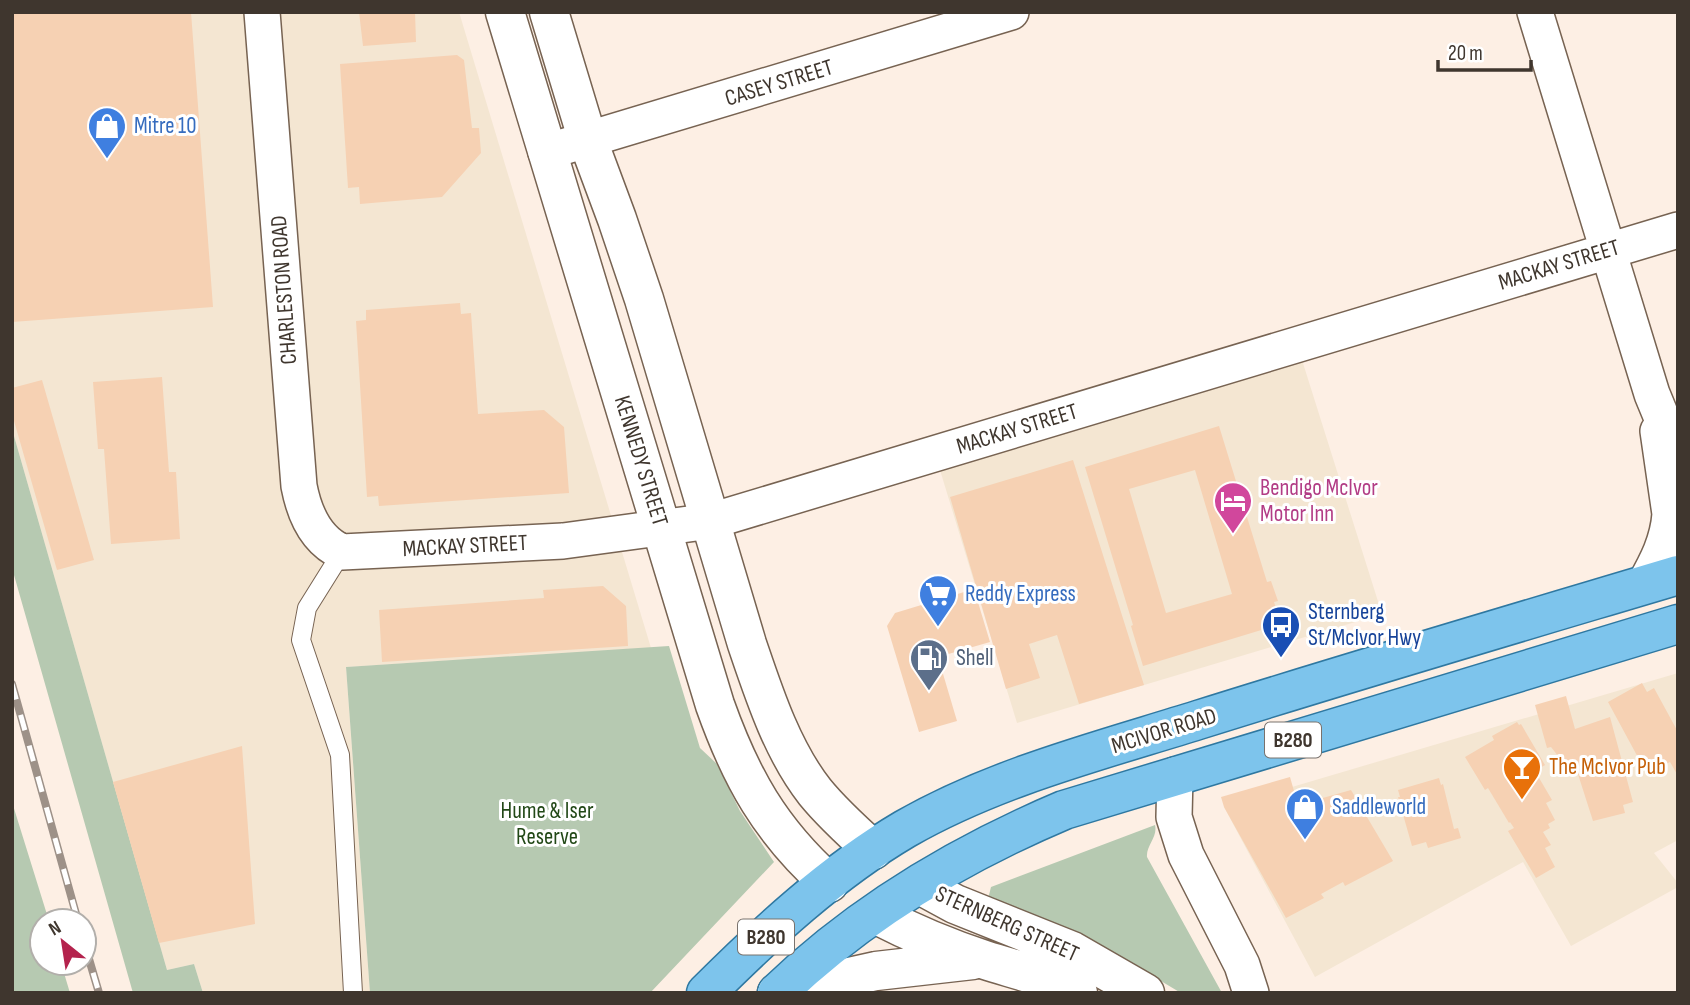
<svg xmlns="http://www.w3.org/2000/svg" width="1690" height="1005" viewBox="0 0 1690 1005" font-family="'Sofia Sans Condensed',sans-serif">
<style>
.commercial{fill:#f4e6d2}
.green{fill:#b6c9b1}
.building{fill:#f6d1b3;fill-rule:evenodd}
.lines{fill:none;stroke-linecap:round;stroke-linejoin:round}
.lane-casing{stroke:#776352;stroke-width:20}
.street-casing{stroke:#776352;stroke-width:38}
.secondary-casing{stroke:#776352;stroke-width:41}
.primary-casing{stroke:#2f78a1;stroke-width:41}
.lane{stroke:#fff;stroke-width:18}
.street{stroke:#fff;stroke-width:35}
.secondary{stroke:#fff;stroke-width:38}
.primary{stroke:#7dc4ec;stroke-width:38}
.rail-casing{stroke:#9d9188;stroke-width:8}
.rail{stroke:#fff;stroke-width:5;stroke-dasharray:16;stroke-linecap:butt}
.labels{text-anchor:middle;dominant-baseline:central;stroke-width:6;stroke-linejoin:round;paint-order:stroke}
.shield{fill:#fff;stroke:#79726d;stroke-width:2}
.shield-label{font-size:21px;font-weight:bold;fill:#3f362e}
.street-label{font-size:23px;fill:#3f362e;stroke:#fff}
.shop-label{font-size:23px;fill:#366cbe;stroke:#fff;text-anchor:start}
.hotel-label{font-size:23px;fill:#b23c85;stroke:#fff;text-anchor:start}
.transit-label{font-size:23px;fill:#164399;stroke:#fff;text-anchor:start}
.service-label{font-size:23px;fill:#4e5e75;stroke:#fff;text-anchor:start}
.food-label{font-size:23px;fill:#c56008;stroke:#fff;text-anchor:start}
.park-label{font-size:23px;fill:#224817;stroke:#fff}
</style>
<rect width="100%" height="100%" fill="#fdefe4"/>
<path class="commercial" d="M12,12h447l192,636 -305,19 24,326h-167l-9,-29 -27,6 -155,-541z
M1302,360l80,254 -365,109 -77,-253z
M1678,673v167l-24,13 24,30v4l-107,59 -48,-84 -208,115 -91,-170z"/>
<path class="green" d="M12,429l155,541 27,-6 9,29h-70l-121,-425z
M669,646l31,102 17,16 23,47 34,51 -124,131h-280l-24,-326z
M12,802l37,119h-7v42h19l9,30h-58z
M1155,825c3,12 -9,20 -8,32l75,136h-41l-92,-55 -101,-39 3,-12z"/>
<path class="building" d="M12,12h179l22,295 -201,15z
M359,12h56l1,30 -53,4z
M457,55l7,5 8,68h7l2,25 -39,44 -82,7 -1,-17 -11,1 -8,-124z
M460,303l1,11 10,-1 7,101 66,-4 20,17 5,66 -190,13 -1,-10 -11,1 -11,-176 10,-1v-10z
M162,377l7,95h7l4,67 -69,5 -7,-95h-6l-5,-67z
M42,380l52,180 -37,10 -45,-156v-26z
M1219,426l48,156 4,-1 7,20 -4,1 7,22 -138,42 -12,-40 2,-1 -48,-158zM1195,470l37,124 -66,19 -37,-124z
M1073,460l71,225 -65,19 -22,-69 -28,9 11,34 -34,11 -56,-192z
M603,586l23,20 2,40 -246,16 -3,-52 165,-12 -1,-8z
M974,589l16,53 -52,15 19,64 -38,11 -32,-106 8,-13z
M1642,683l5,9 7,-4 24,44v44l-8,-14 -23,12 -39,-72z
M1566,696l9,33 35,-12 23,85 -10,3 2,8 -32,8 -17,-53 -7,2 -18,-23 -4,1 -12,-43z
M1517,722l2,3 2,-1 24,41 -10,6 17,29 -6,3 9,17 -7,4 2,4 -7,4 8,13 -6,3 10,19 -19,11 -28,-47 6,-3 -4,-6 -1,1 -21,-35 -3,2 -20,-33 29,-17 -2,-4z
M242,746l13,178 -96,19 -46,-161z
M1290,777l8,28 53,-15 42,71 -48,25 -2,-4 -22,12 3,4 -38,20 -62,-111 -3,-10z
M1439,778l2,7 2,-1 11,45 4,-1 3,10 -33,10 -2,-6 -14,4 -14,-49h2l-2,-7z"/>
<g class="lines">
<defs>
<path id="lane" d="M342,552l-35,56 -6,32 39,115 13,238"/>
<path id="street" d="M262,12l37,474c5,26 16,54 43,66l221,-11 148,-20 967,-291
M1535,12l117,382 26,63
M546,152l465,-140
M1644,585c13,-23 24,-44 26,-71l-12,-83
M1175,775l-1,42 12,38 56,110 9,28"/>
<path id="secondary" d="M505,12l210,693c26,73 55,125 114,178
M549,12l39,129 29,78 27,80 103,345c17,50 35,106 68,148 17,21 38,40 58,58
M920,885l35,19 117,47 73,42
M875,914c35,18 72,34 110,46 31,10 64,17 93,33
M777,993l99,-22 97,-11"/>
<path id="primary" d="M706,993c60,-60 126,-121 199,-164 91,-52 194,-78 293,-109 159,-50 319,-97 480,-145
M777,993c82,-79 183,-139 287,-183l614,-186"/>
</defs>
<use href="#lane" class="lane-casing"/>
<use href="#street" class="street-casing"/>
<use href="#secondary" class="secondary-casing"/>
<use href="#primary" class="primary-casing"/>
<use href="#lane" class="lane"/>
<use href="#street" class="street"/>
<use href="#secondary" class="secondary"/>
<use href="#primary" class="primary"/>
<defs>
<path id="rail" d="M12,684l66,237
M84,942l15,51"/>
</defs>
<use href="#rail" class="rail-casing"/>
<use href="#rail" class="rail"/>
</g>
<defs>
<symbol id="shop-pin" viewBox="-11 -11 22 30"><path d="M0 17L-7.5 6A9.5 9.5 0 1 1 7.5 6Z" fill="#3f7fe0" stroke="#fff"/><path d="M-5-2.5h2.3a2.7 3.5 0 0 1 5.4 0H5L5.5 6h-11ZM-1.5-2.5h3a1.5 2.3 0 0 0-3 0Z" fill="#fff"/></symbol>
<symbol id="hotel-pin" viewBox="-11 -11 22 30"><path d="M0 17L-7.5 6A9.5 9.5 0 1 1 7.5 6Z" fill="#d1479c" stroke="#fff"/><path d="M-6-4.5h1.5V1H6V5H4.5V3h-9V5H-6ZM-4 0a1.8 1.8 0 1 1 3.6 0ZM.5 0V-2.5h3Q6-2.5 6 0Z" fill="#fff"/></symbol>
<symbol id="supermarket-pin" viewBox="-11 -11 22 30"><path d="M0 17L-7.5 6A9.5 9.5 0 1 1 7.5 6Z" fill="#3f7fe0" stroke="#fff"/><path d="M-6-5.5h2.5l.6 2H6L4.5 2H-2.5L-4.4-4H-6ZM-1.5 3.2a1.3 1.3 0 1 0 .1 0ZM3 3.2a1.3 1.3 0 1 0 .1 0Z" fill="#fff"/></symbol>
<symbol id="bus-pin" viewBox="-11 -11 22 30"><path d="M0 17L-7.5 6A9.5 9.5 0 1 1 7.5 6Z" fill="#1a4fb4" stroke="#fff"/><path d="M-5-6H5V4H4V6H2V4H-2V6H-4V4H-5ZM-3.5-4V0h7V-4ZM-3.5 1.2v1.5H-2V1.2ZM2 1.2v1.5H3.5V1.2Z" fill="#fff"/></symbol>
<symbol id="fuel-pin" viewBox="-11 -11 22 30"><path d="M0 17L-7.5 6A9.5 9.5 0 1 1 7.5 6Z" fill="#5c6f8a" stroke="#fff"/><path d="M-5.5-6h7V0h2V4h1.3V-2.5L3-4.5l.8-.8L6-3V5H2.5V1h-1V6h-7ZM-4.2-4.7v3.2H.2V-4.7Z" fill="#fff"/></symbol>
<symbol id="bar-pin" viewBox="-11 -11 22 30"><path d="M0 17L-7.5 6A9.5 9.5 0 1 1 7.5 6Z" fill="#e8710a" stroke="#fff"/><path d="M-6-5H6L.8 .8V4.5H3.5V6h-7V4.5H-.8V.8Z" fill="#fff"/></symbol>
</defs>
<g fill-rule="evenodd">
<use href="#shop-pin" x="85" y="104" width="44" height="60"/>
<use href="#hotel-pin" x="1211" y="479" width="44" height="60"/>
<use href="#supermarket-pin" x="916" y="572" width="44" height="60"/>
<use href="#bus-pin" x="1259" y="603" width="44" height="60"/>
<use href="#fuel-pin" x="907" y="636" width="44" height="60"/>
<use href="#bar-pin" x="1500" y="745" width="44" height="60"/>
<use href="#shop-pin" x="1283" y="785" width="44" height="60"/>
</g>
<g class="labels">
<g class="shield">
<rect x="1265" y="722.5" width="56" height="35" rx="5"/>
<rect x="738" y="919.5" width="56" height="35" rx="5"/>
</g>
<g class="shield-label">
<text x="1293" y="740">B280</text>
<text x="766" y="937">B280</text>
</g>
<g class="street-label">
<text transform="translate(779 83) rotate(-17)">CASEY STREET</text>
<text transform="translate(1559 265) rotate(-17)">MACKAY STREET</text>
<text transform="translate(284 290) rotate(-94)">CHARLESTON ROAD</text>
<text transform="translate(1017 429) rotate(-17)">MACKAY STREET</text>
<text transform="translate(641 461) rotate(73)">KENNEDY STREET</text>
<text transform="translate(465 546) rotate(-3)">MACKAY STREET</text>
<text transform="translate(1164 731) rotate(-17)">MCIVOR ROAD</text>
<text transform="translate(1007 924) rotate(24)">STERNBERG STREET</text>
</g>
<g class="shop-label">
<text x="134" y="126">Mitre 10</text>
<text x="965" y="594">Reddy Express</text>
<text x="1332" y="807">Saddleworld</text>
</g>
<g class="hotel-label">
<text x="1260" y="488">Bendigo McIvor<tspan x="1260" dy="26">Motor Inn</tspan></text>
</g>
<g class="transit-label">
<text x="1308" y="612">Sternberg<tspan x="1308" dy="26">St/McIvor Hwy</tspan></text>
</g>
<g class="service-label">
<text x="956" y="658">Shell</text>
</g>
<g class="food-label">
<text x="1549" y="767">The McIvor Pub</text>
</g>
<g class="park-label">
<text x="547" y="811">Hume &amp; Iser<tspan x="547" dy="26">Reserve</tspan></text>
</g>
</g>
<rect width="1690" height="1005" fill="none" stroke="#3f362e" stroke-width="28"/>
<g transform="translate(63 942) rotate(330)"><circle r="33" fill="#ffffff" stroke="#b2afab" stroke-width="2"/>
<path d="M0-5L12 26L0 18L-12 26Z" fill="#b4234d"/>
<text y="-10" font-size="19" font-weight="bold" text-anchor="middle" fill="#3f362e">N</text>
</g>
<path d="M1438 60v10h93v-10" fill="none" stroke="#3f362e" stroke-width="3.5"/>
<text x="1448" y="60" font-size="21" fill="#3f362e" stroke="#ffffff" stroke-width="5" paint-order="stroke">20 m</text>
</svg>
